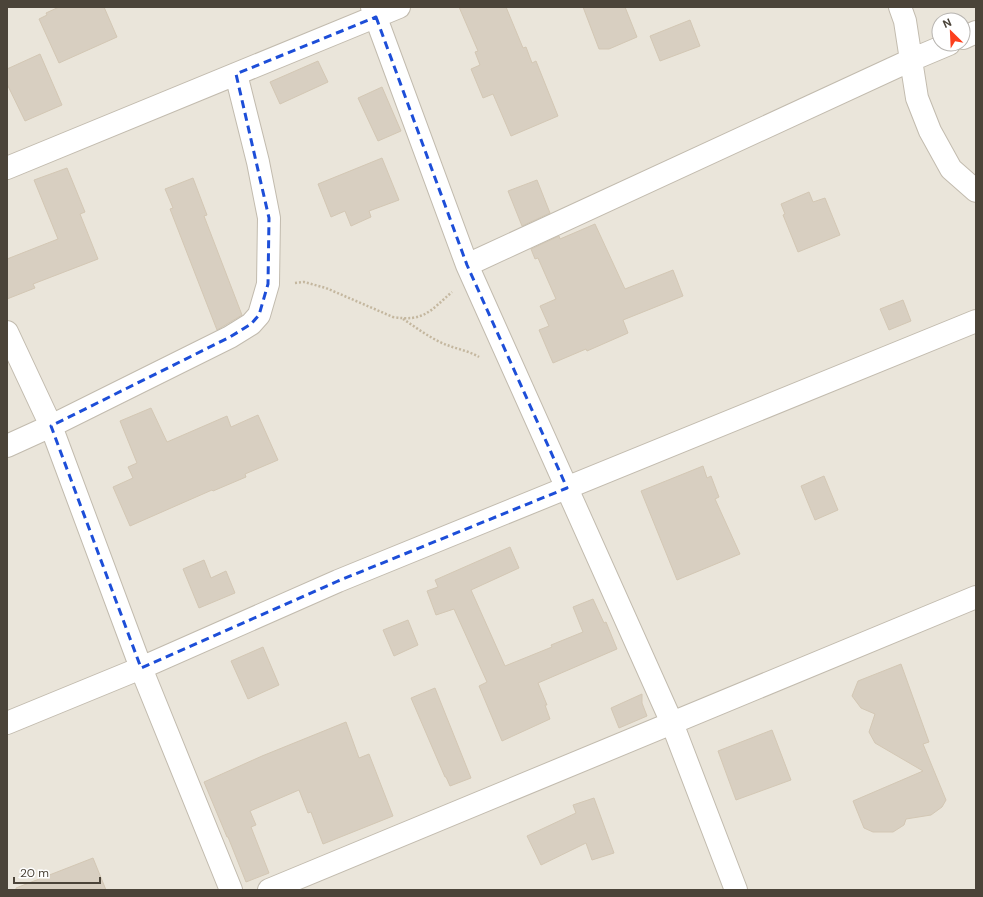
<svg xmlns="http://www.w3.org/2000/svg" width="983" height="897" viewBox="0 0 983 897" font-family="'DM Sans',sans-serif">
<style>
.residential{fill:#eae5da;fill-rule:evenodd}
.building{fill:#d8cfc1;stroke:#d3c7b4}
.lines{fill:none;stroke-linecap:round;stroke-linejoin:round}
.minor-casing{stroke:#c2bbae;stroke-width:24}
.path{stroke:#c4b79f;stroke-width:2.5;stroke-dasharray:2 2;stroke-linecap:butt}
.minor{stroke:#fff;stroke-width:22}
.marked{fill:none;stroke:#1d4ed8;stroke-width:3;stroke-dasharray:8 5;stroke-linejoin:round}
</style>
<rect width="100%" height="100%" fill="#f6f3ec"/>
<path class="residential" d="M7,7h969v883h-969zM939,20h24v24h-24z"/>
<path class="building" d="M59,7h45l13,30 -58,26 -20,-44 8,-4 -1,-2z
M459,7h47l17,41 3,-1 6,16 4,-2 22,55 -47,20 -18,-42 -10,4 -12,-29 9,-4 -5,-13 3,-1z
M583,7h42l12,30 -28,12h-10z
M690,20l10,26 -40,15 -10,-25z
M40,54l22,51 -37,16 -18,-37v-15z
M318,61l10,21 -48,22 -10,-22z
M382,87l19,44 -23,10 -20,-43z
M382,158l17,42 -30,11 2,6 -20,9 -6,-15 -14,6 -13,-33z
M67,168l18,44 -5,2 18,45 -65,25 2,4 -28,11v-40l51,-20 -24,-59z
M193,178l14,37 -3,1 38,99 -25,15 -47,-121 3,-1 -8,-19z
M537,180l13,33 -28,13 -14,-35z
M809,192l4,10 12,-4 15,37 -42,17 -15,-37 2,-1 -4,-10z
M595,224l30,65 48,-19 10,26 -60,24 5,13 -41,18 -1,-2 -33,14 -14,-33 10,-4 -9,-20 16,-7 -18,-41 -3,1 -4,-10 28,-13 1,3z
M903,300l8,21 -22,9 -9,-21z
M151,408l16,34 60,-26 4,11 27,-12 20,45 -33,14 1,3 -33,14 -1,-1 -82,36 -17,-39 20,-9 -5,-11 9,-4 -17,-42z
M703,466l4,12 4,-2 8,21 -4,2 25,55 -63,26 -36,-89z
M824,476l14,34 -23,10 -14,-34z
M510,547l9,21 -48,22 34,76 47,-19 -1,-2 32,-13 -10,-25 20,-8 11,24 2,-1 11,27 -79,34 9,22h-2l5,14 -48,22 -23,-55 8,-4 -33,-73 -18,6 -9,-24 11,-4 -3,-7z
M204,560l7,18 15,-7 9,22 -36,15 -16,-39z
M408,620l10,25 -24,11 -11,-26z
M263,647l16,38 -31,14 -17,-38z
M901,664l28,78 -6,2 23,56 -4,7 -11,8 -25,4 -2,6 -11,7h-20l-9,-4 -11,-27 70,-30 -48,-28 -6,-11 6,-18 -14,-6 -9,-12 6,-15z
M435,688l36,90 -21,8 -4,-9h-1l-34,-79z
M642,694v9l5,13 -28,12 -8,-20z
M346,722l13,36 10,-4 24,62 -70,28 -12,-32 -3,1 -9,-23 -49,21 6,14 -5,2 18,46 -23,9 -18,-45h-1l-23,-55 58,-26z
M772,730l19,50 -55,20 -18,-49z
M594,798l20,55 -22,7 -6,-17 -45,22 -14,-29 49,-23 -3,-8z
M93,858l13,32h-90v-2z"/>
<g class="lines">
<defs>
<path id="minor" d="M372,7l95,258 205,458 64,167
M900,7l5,14 6,39 6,38 13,33 21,38 25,22
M963,38l13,-6
M7,168l392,-161
M467,265l444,-205 38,-16
M7,332l44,94 90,242 90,222
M7,446l44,-20 179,-89 21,-13 8,-9 9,-31 1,-66 -11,-56 -22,-88
M7,723l134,-55 197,-87 638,-260
M269,890l707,-293"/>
</defs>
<use href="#minor" class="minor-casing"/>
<path class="path" d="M295,283l9,-1 22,6 67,29c31,5 37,-6 59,-25
M403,319c14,9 28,20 44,26 10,4 22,6 32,12"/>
<use href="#minor" class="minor"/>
</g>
<path class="marked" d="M376,17l91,248 100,223 -229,93 -197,87 -90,-242 179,-89 21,-13 8,-9 9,-31 1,-66 -33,-144z"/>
<rect width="983" height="897" fill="none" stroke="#4b4439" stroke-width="16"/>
<g transform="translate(951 32) rotate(336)"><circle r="19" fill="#ffffff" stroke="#b7b4b0"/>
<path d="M0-3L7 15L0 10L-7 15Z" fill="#fc3f1d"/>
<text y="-6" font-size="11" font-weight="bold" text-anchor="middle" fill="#4b4439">N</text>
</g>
<path d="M14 877v6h86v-6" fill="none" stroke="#4b4439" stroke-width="2"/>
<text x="20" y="877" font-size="12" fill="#4b4439" stroke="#ffffff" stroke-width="3" paint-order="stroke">20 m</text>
</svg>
